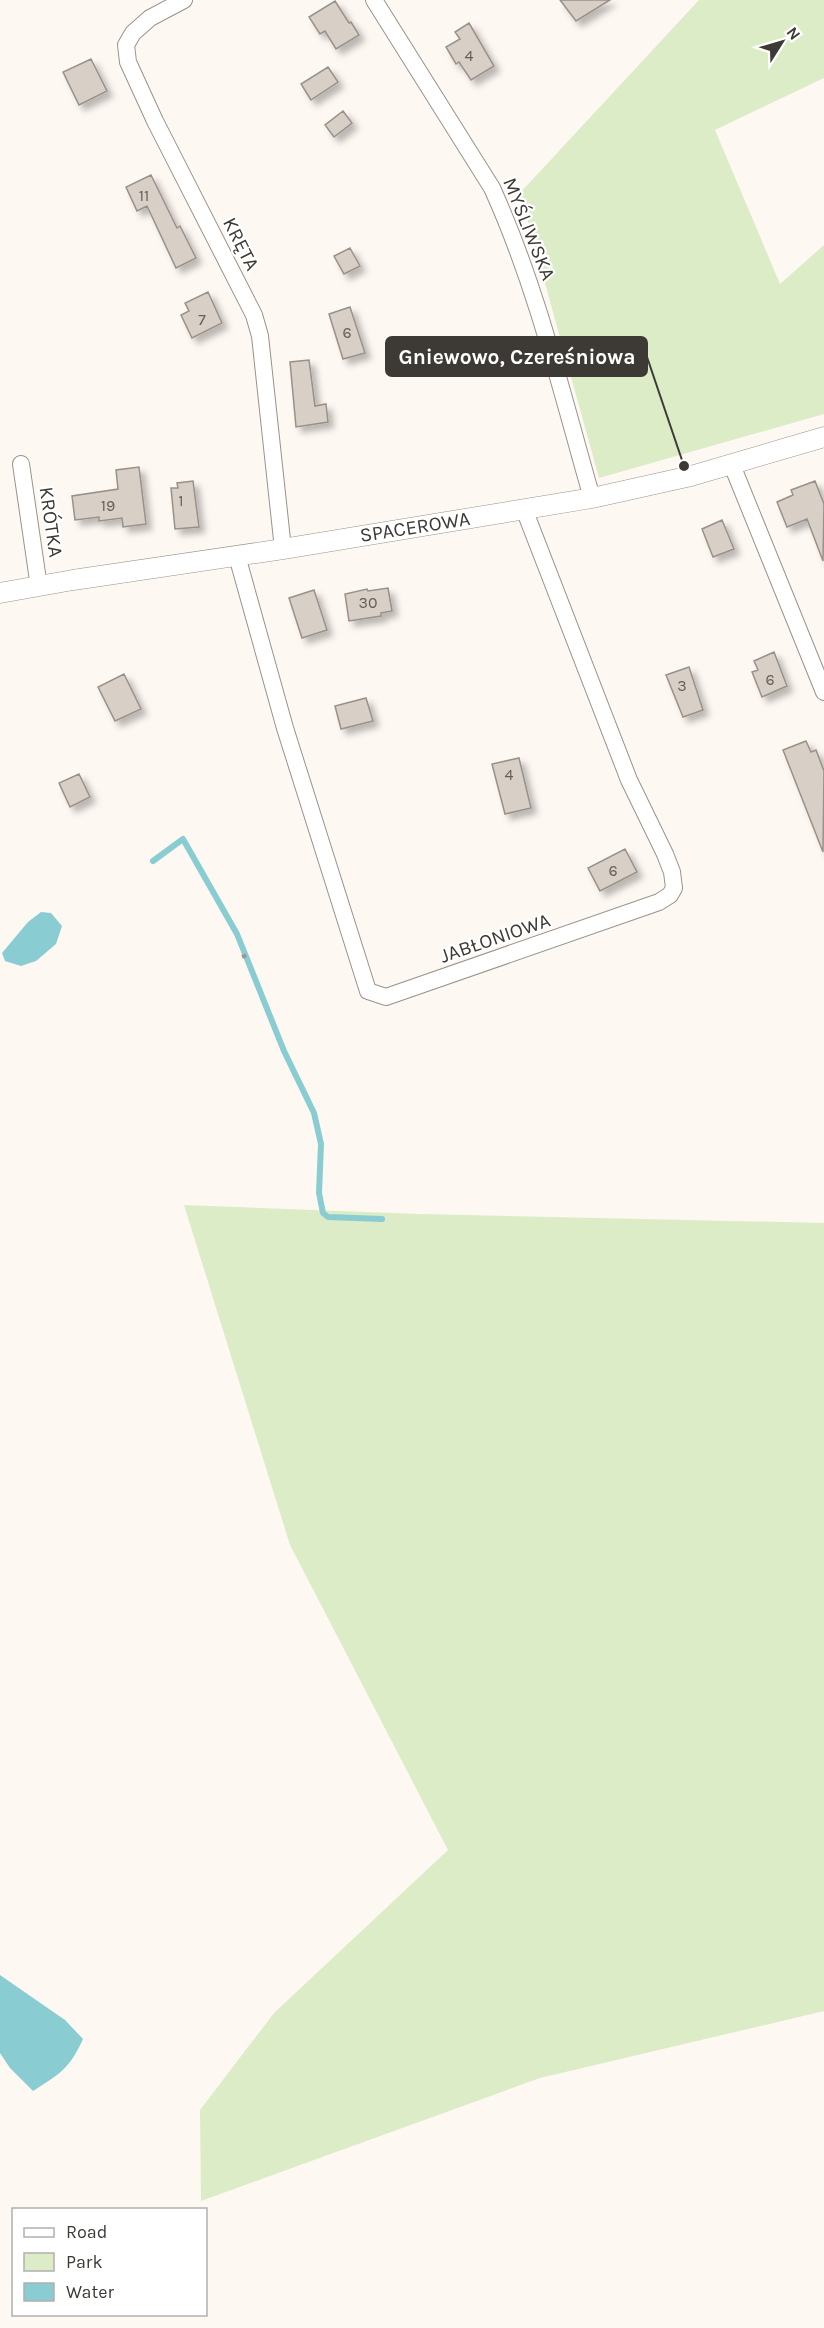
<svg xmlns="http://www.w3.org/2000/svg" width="824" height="2328" viewBox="0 0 824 2328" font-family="Karla,sans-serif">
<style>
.green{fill:#dcecc6}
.water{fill:#89cdd2}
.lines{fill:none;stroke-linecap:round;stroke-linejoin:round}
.stream{stroke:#89cdd2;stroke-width:6}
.building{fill:#d8cfc7;stroke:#999189;stroke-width:1.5;filter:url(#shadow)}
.minor-casing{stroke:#9a928a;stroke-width:18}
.tertiary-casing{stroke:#9a928a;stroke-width:21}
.path{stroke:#9b9792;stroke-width:4;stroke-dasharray:4.5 4.5;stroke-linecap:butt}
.minor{stroke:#fff;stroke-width:16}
.tertiary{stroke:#fff;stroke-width:20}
.labels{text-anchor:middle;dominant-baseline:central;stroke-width:4.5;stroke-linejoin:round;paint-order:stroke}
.number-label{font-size:16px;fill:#645f5a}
.street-label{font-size:20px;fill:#3d3a36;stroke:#fff}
.leader{fill:none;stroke:#3d3a36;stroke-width:2}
.callout-dot{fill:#3d3a36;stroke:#fff;stroke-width:2}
.callout{fill:#3d3a36;stroke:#3d3a36;stroke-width:2}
.callout-label{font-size:21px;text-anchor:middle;font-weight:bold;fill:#fff}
</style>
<defs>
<filter id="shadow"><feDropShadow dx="5.5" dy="5.5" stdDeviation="3" flood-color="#0004"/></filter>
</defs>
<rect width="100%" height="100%" fill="#fef8f3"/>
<path class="green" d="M699,0h125v78l-109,52 65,154 44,-39v169l-225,64 -79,-285z
M184,1205l235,9 405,9v788l-284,67 -339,123 -1,-91 74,-97 174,-163 -158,-305z"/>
<path class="water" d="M41,912l10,1 11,13 -6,18 -20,17 -15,5 -16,-5 -3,-8 26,-31z
M0,1975l65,45 18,19c-13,29 -23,35 -50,52l-23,-23 -10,-15z"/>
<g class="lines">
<path class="stream" d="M153,861l30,-22 54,95 47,117 30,62 7,31 -2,49 4,20 5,4 54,2"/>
</g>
<path class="building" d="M560,0h50l-34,21z
M335,1l14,22 2,-1 8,13 -23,14 -11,-18 -5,3 -11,-17z
M469,23l25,43 -23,14 -12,-18 -3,2 -10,-17 14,-8 -5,-7z
M91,59l16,32 -28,14 -16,-33z
M328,67l10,15 -27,18 -10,-16z
M343,111l9,12 -18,14 -9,-12z
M151,175l26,53 3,-2 16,32 -20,10 -29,-62 -10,5 -11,-24z
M350,248l10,18 -16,8 -10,-18z
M208,292l14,31 -30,15 -11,-23 8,-4 -4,-8z
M350,307l15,46 -22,6 -14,-45z
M309,360l6,46 11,-2 2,18 -32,5 -6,-65z
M139,467l7,57 -23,3 -1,-9 -23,3v-4l-24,3 -3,-24 46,-7 -2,-19z
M193,481l6,46 -24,2 -4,-41h7l-1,-5z
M815,481l9,23 -1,57 -16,-42 -20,8 -10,-25 16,-7 -2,-5z
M722,520l12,29 -21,8 -11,-28z
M388,588l4,23 -11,2v3l-32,5 -4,-27 22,-5 1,2z
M314,590l13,40 -25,8 -13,-40z
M774,652l13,34 -25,11 -10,-25 6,-2 -4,-9z
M689,667l14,43 -20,7 -17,-42z
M124,674l17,35 -26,12 -17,-34z
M366,698l7,23 -32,8 -6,-23z
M806,741l5,11 5,-2 8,21 -1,81 -40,-102z
M519,758l12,50 -26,6 -13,-50z
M79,774l11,23 -20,10 -11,-24z
M625,849l12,23 -37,19 -12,-23z"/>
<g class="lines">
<defs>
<path id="minor" d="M184,0l-34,18 -17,15 -7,12 2,17 27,59 99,194 6,21 23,213
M374,0l118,188c45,99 70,206 100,310
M21,464l18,123
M732,465l92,227
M237,556l48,172 83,263 18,6 273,-95 11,-7 4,-7 -2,-16 -7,-18 -36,-74 -105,-271"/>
<path id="tertiary" d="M0,593l73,-13 210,-31 309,-51 99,-22 133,-39"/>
</defs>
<use href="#minor" class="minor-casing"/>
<use href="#tertiary" class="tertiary-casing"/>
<path class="path" d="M242,957l8,-3"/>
<use href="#minor" class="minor"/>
<use href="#tertiary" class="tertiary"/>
</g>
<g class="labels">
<g class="number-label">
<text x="469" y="55">4</text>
<text x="144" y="195">11</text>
<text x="202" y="319">7</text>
<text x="347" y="332">6</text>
<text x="181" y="500">1</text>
<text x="108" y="505">19</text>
<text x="368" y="602">30</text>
<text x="770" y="679">6</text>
<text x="682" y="685">3</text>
<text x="509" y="774">4</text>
<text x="613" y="870">6</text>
</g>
<g class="street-label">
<text transform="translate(529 229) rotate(68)">MYŚLIWSKA</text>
<text transform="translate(241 244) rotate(63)">KRĘTA</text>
<text transform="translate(51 522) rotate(82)">KRÓTKA</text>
<text transform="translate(415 527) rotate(-9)">SPACEROWA</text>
<text transform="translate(495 938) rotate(-19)">JABŁONIOWA</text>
</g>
</g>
<path class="leader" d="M684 466L647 357"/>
<circle class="callout-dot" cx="684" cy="466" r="6"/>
<rect class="callout" x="386" y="337" width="261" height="39" rx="6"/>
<g class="callout-label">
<text x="517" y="364">Gniewowo, Czereśniowa</text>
</g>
<rect x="12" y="2208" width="195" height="108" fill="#ffffff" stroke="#b1b0af" stroke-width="1.5"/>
<rect x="24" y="2228" width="30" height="9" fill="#ffffff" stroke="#b1b0af" stroke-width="1.5"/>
<text x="66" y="2238" font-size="18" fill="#3d3a36">Road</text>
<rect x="24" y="2253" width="30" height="18" fill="#dcecc6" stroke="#b1b0af" stroke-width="1.5"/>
<text x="66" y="2268" font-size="18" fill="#3d3a36">Park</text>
<rect x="24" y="2283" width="30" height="18" fill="#89cdd2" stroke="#b1b0af" stroke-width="1.5"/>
<text x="66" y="2298" font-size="18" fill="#3d3a36">Water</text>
<g transform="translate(782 42) rotate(53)" stroke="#ffffff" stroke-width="4.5" paint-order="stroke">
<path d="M0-4.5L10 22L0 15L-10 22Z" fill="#3d3a36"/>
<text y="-9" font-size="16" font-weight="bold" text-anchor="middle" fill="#3d3a36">N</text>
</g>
</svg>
